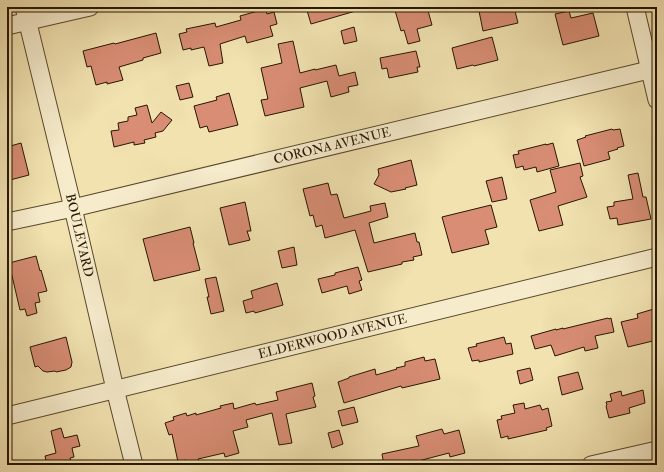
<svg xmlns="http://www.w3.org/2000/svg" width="664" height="472" viewBox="0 0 664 472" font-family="'IM FELL Double Pica',serif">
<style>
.building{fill:#d88d74;stroke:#271600}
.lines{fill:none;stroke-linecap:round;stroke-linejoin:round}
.minor-casing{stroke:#5a492c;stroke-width:19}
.minor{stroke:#f6eccc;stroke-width:17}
.labels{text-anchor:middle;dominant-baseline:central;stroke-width:3;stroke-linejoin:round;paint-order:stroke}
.street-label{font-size:13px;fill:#271600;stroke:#f6eccc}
</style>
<rect width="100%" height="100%" fill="#f1e2b0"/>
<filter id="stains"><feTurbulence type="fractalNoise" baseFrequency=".005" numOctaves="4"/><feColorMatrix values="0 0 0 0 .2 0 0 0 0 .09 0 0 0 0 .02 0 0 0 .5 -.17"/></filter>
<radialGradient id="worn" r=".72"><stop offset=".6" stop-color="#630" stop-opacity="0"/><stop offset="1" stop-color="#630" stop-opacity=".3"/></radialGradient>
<path class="building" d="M306,7h52l1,3 -48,14z
M394,7h33l5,18 -15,4 3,12 -12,3 -4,-14 -3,1z
M501,7h13l4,16 -35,8 -4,-20z
M265,9l2,5 7,-2 3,12 -7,2 3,10 -26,7 -2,-7 -25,8 3,19 -14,3 -5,-19 -13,3v-2l-8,2 -4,-16 8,-2 -1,-3 29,-6 1,4 25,-7 -1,-4z
M569,11l2,7 22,-5 6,23 -36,9 -8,-31z
M354,27l3,14 -13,3 -3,-13z
M156,33l5,20 -18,5v2l-24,7 4,13 -16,4v-2l-11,3 -5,-19 -4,1 -4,-16 31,-8 1,1z
M492,37l6,23 -24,6 -1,-1 -16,4 -5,-21z
M293,41l7,32 15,-4v1l21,-5 3,11 16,-4 3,13 -10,2 1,5 -18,5 -4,-16 -27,7 4,19 -39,9 -4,-16 7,-1 -7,-31 21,-5 -4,-19z
M416,51l4,16h-3l1,5 -29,6 -2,-10 -5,1 -2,-11z
M189,83l4,14 -13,3 -4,-14z
M229,93l9,32 -29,7 -2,-6 -7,2 -6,-22 23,-6 -1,-3z
M147,105l5,18 9,-11 11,8 -9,11 -8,2 1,4 -12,3 1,3 -11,2v-3l-20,5 -3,-16 8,-1 -1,-7 10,-2v-4l9,-2 -2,-7z
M612,129l1,1 7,-1 4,17 -7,2 1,1 -10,3 2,7 -26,7 -7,-26 9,-3 -1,-1z
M21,143l8,32 -19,5 -3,-11v-22z
M553,143l6,23 -22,6 -1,-5 -12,3 -1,-4 -7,2 -3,-13 6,-1 -1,-3 28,-7v1z
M411,160l6,25 -12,3 1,1 -15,3 -17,-8 5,-9 -1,-6z
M580,163l3,13 -3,1 7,20 -29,9 5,19 -24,6 -9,-31 26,-8 -6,-22z
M638,173l5,24h3l5,22 -33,6 -1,-7 -7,1 -3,-12 7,-1v-4l19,-3 -5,-24z
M502,177l5,22 -15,3 -6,-21z
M328,183l3,12 6,-1 7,24 27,-7 -1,-5 15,-3 3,14 -19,6 5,20 41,-10 2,9h2l3,13 -9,2 1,3 -12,2v2l-34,8 -13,-42 -30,8 -3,-13 -6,2 -3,-12 -3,1 -7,-27z
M245,202l6,29h-4l3,9 -21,5 -9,-37z
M491,205l6,22 -12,3 4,14 -37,9 -10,-36z
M190,227l4,16h-1l7,27 -46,11 -11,-42z
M294,247l3,18 -15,3 -4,-17z
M36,256l4,15 1,-1 6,21 -9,2 2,9 -5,1 2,10 -10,3 -2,-7 -5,1 -11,-47z
M358,267l4,13 -3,1 3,9 -13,4 -2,-8 -25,7 -4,-14 17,-4v-2z
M216,277l8,34 -13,3 -4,-17h2l-4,-18z
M277,283l6,22 -28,8 -1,-2 -8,2 -3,-12 10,-3 -2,-7z
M657,308v32l-29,7 -7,-25 17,-4 -1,-4z
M608,318l1,1 2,-1 3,14 -19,4 3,12 -13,3 -1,-4 -29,9 -4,-11 -16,4 -4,-13 25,-7v1l7,-2v1z
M66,337l6,25 -1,5 -5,3 -10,2 -1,-1 -8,1 -4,-1 -5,-5 -3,1 -5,-20z
M504,337l2,7 5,-1 2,11 -34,8v-2l-7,1 -4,-13 9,-2 -1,-2z
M424,357l1,4 10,-2 5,20 -38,9 -1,-2 -57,17 -6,-21 11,-4v-1l26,-8 1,6 21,-6 -1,-1 9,-2v-4z
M530,368l3,12 -13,4 -3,-13z
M578,372l5,17 -21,6 -4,-18z
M312,383l3,13 -2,1 3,10 -30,7 6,29 -13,2 -7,-32 -26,7 2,7 -15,4 6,22 -14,4 -1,-4 -26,6 2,6h-13l-1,-5 -8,2 -6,-28 -3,1 -4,-12 9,-3 -1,-3 13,-4 1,3 9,-3v2l25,-7 -1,-2 13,-3 1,6 21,-6 1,2 22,-5 -2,-8z
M643,390l2,13 -16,5 1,5 -21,5 -3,-12 1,-1 -1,-3 6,-1 -2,-7 11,-3 1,5z
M524,403l1,6 15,-4 2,5 6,-2 4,18 -6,2 1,2 -39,9v-3l-7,2 -4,-18 5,-1 -1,-3 14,-3 -2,-8z
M354,407l4,15 -16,4 -4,-15z
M61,428l3,10 13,-3 3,11 -8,2 2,9 -4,1 2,7h-25l-2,-9 11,-3 -5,-22z
M442,429l2,5 15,-4 6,23 -15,4 -1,-4 -46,12h-19l-2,-11 37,-8 -3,-10z
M339,430l4,14 -11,4 -4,-15z"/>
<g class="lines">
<defs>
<g id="minor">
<path id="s1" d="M24,7l49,201 42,181 19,76"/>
<path d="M635,7l22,93"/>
<path d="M7,26l83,-19"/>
<path id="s2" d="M7,222l66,-14 584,-140"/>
<path id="s3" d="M7,416l650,-159"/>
<path d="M591,465l66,-15"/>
</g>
</defs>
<use href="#minor" class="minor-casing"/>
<use href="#minor" class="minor"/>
</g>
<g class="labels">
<g class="street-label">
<text stroke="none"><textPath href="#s2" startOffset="334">CORONA AVENUE</textPath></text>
<text stroke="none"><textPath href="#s1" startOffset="235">BOULEVARD</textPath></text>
<text stroke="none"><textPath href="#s3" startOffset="335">ELDERWOOD AVENUE</textPath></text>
</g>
</g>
<rect width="664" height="472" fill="none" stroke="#f1e2b0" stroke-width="24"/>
<rect x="8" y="8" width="648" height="456" fill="none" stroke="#271600" stroke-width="2"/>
<rect x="12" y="12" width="640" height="448" fill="none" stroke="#271600"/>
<rect width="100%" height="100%" filter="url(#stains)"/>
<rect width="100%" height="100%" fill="url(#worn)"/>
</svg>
